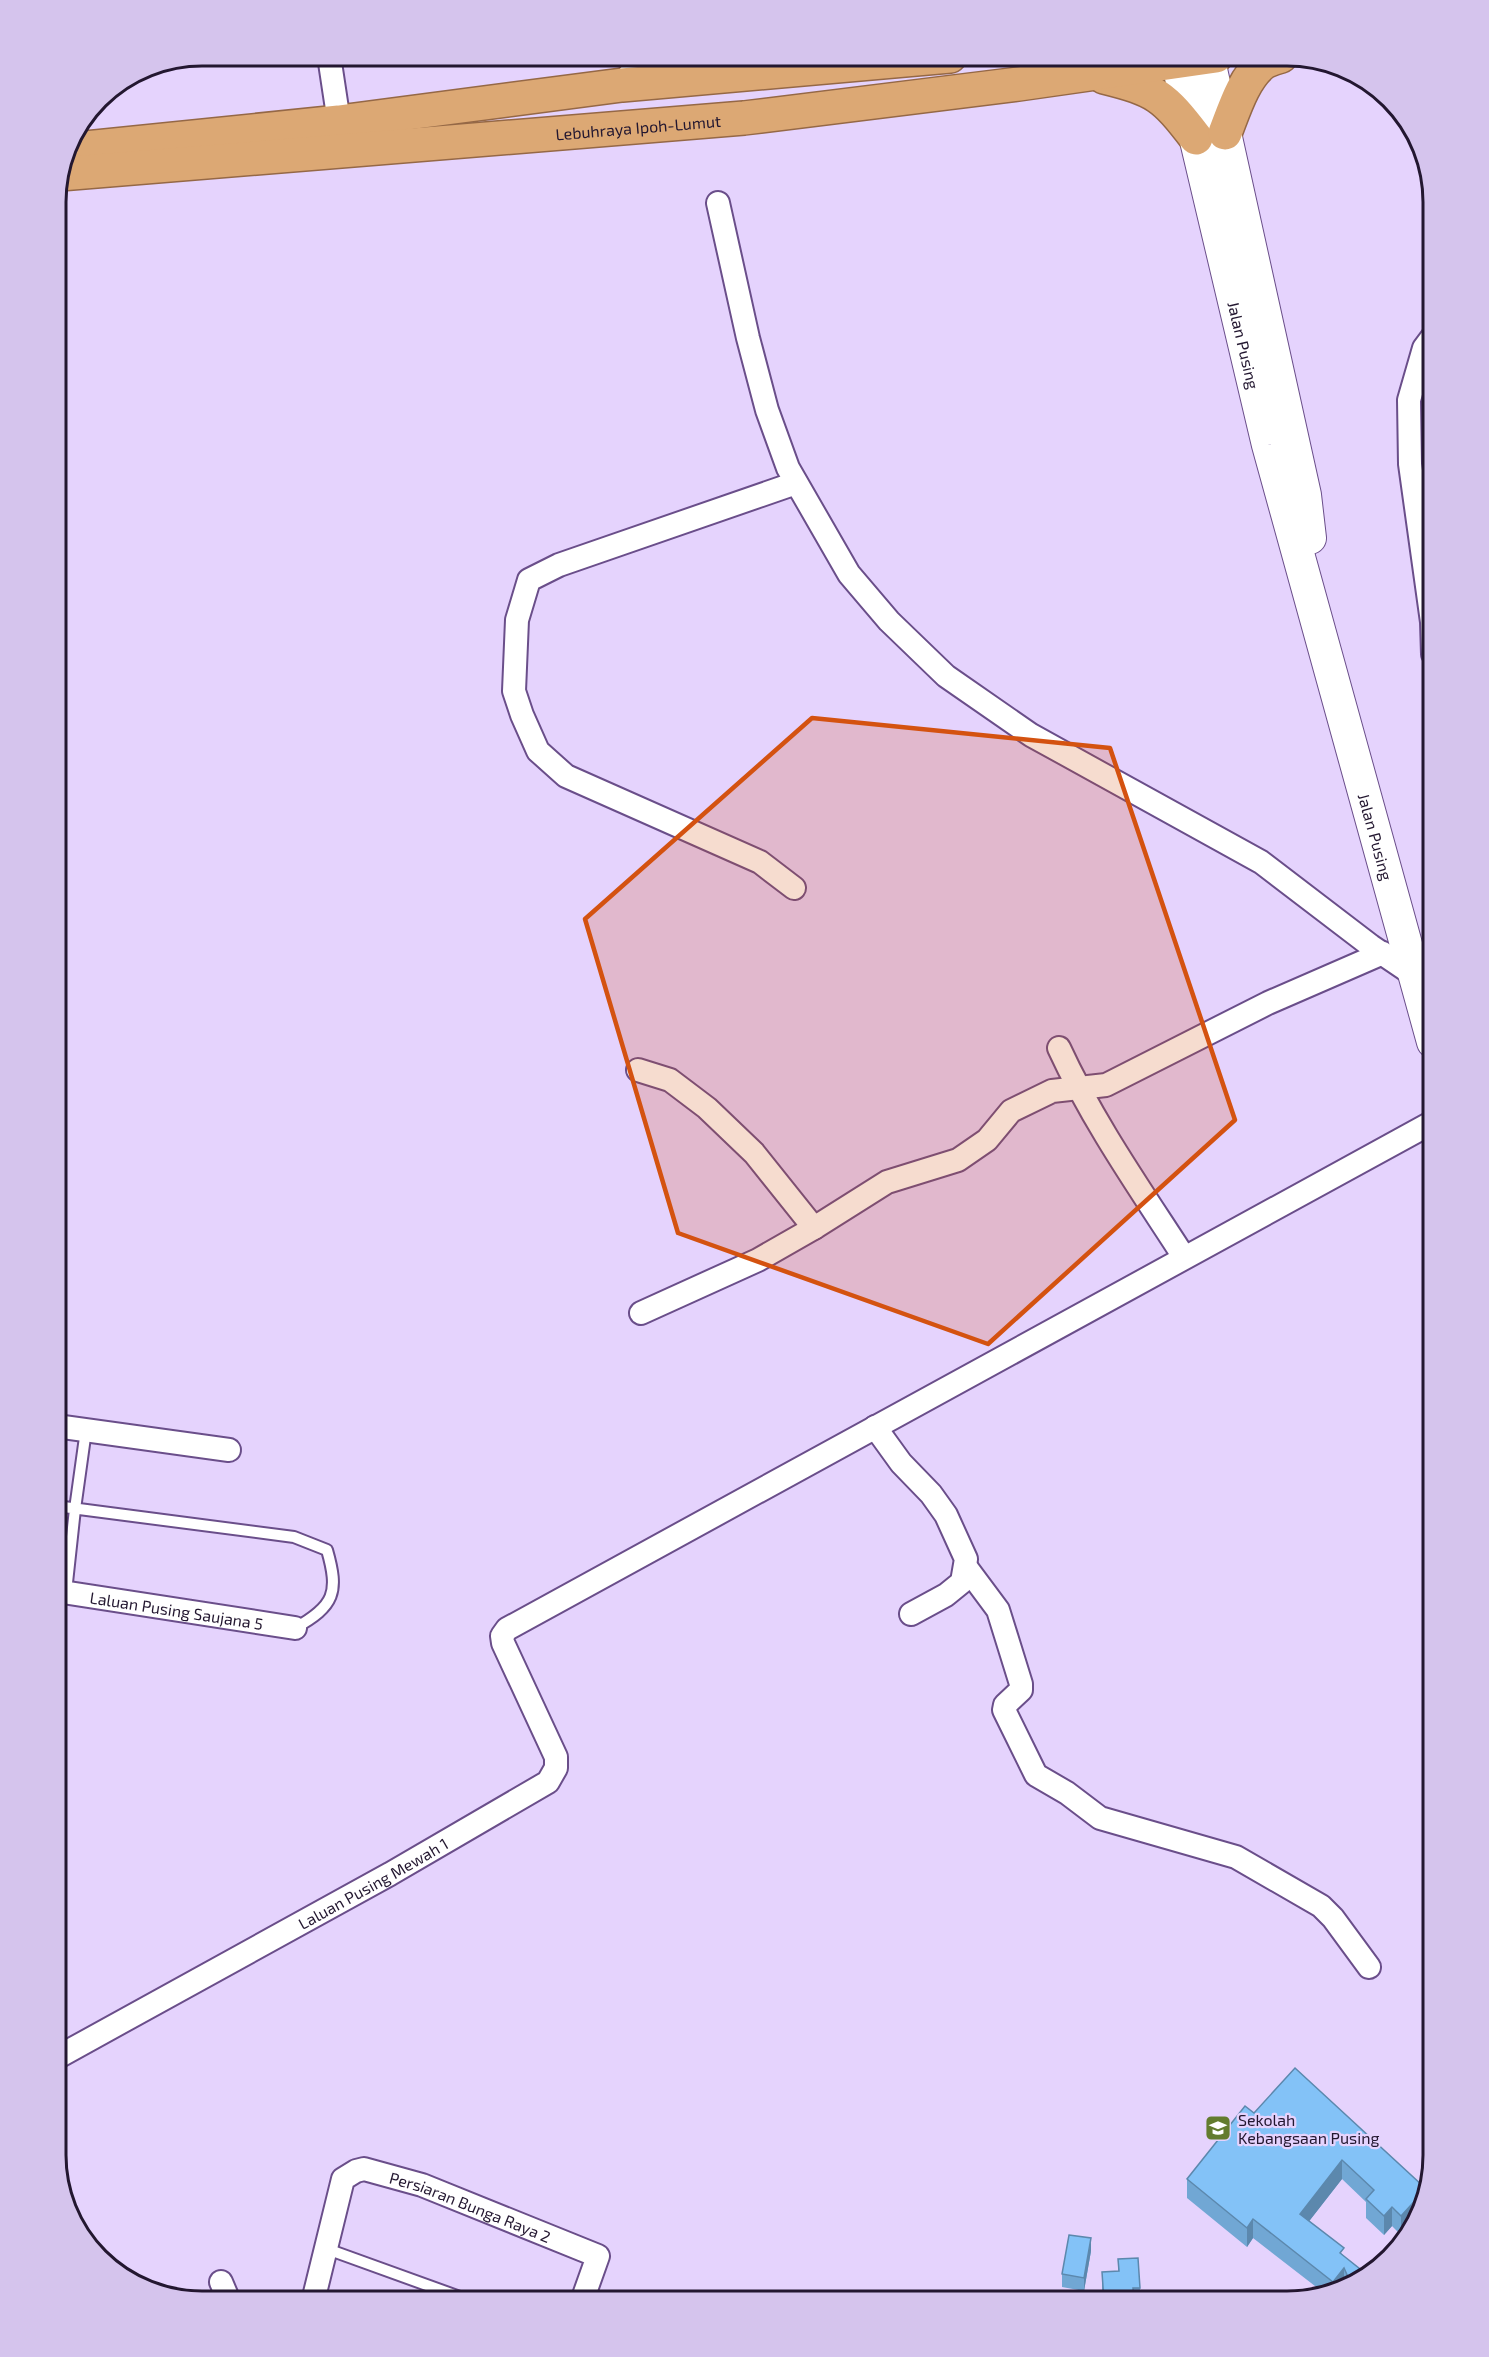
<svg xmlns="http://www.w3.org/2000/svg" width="1489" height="2357" viewBox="0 0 1489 2357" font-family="'Exo 2',sans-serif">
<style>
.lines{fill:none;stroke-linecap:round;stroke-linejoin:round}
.service-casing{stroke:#6a4e8a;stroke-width:14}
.minor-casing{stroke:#6a4e8a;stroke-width:26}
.secondary-casing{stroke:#6a4e8a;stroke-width:34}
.trunk-casing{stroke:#956846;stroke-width:36}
.service{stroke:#fff;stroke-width:10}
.minor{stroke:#fff;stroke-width:22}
.secondary{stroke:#fff;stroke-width:32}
.trunk{stroke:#dca874;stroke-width:33}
.wall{fill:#71a7d4}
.shaded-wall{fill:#5c88ad}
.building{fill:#83c2f7;stroke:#5c88ad;stroke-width:1.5}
.marked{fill:#d45210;fill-opacity:0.2;stroke:#d45210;stroke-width:4.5;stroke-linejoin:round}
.labels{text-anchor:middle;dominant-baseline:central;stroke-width:4.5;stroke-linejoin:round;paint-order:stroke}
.street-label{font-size:16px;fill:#231730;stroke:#e5d3fd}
.poi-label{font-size:16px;fill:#231730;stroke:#e5d3fd;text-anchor:start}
.rim{fill:none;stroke:#231730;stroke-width:3}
</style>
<rect width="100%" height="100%" fill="#e5d3fd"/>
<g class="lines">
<defs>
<path id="service" d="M56,1506l238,31 33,13c12,42 8,56 -32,78
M66,1592l9,-83 11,-79
M327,2249l144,52"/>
<g id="minor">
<path d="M329,56l10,66"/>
<path d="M622,85l21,-29"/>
<path d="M718,203l30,135 19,72 21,58 61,106 40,47 57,55 85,59 230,127 110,84 34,23h7l21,-6"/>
<path d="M1433,654l-1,-32 -22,-158 -1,-64 15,-52 9,-12"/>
<path d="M794,888l-34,-26 -194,-86 -28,-25 -16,-36 -8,-24 3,-71 12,-40 30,-15 237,-82"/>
<path d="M1059,1048c34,74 81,141 125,209"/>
<path d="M638,1070l32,10 37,28 47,45 60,75 73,-46 71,-22 29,-20 24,-29 41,-20 54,-6 162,-82 115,-50"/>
<path d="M641,1313l117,-53 56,-32"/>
<path d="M56,1426l173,24"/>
<path d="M875,1427l26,36 30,31 15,21 20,44 -4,23 -16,13 -35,19"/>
<path d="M966,1567l32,43 23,74v6l-16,15 -1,5 32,65 31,18 33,25 136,39 85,49 12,12 36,49"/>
<path id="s1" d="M56,1591l239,37"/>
<path id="s2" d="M56,2058l334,-184 158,-92 8,-14v-11l-53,-114 -1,-7 5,-7 926,-507"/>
<path d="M221,2282l8,19"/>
<path id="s3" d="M313,2301l30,-122 13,-8 8,-2 58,16 176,71 -16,45"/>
</g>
<g id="secondary">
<path id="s4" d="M1176,56l92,389 165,597"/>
<path d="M1208,56l97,439 5,43"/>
</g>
<g id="trunk">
<path d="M1104,77c52,13 59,18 92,61"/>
<path d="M1225,133c9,-23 18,-54 38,-70 5,-3 12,-5 18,-7"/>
<path d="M66,150l273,-28 283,-37 328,-29"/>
<path id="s5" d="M60,174l684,-56 275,-34 197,-28"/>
</g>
</defs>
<use href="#service" class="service-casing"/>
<use href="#minor" class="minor-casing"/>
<use href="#secondary" class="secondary-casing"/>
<use href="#trunk" class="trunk-casing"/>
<use href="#service" class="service"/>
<use href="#minor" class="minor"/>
<use href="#secondary" class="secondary"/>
<use href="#trunk" class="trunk"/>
</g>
<path class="wall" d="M1254,2113l170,74 -23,48 -9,-9 -8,9 -18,-17v-16l-24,-23 -33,42 35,35 8,30 -8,2v-1l-2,2 -18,4 -71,-55 -6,9 -60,-49v-19z
M1091,2251l-7,40 -22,-4v-13z
M1118,2259l22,29v13h-38v-29l16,-1z"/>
<path class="shaded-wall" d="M1342,2160v19l-42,54v-19z
M1422,2193l-8,28 -13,14v-19z
M1392,2207v19l-8,9v-19z
M1253,2219v19l-6,9v-19z
M1091,2238v13l-7,40v-13z
M1344,2268v19l-2,2 -9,2v-9z"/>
<path class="building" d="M1295,2068l129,119 -2,6 -21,23 -9,-9 -8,9 -18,-17 8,-9 -32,-30 -42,54 44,34 -4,5 24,19 10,-5 -22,19 -8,-18 -11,14 -80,-63 -6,9 -60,-49 58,-73 9,7z
M1069,2235l22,3 -7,40 -22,-4z
M1138,2258l2,30h-7l1,13h-30l-2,-29 17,-1 -1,-12z"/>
<path class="marked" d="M812,718l298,30 125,372 -247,224 -310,-111 -93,-314z"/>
<defs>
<symbol id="school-square" viewBox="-11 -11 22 22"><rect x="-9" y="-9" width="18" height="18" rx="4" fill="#637c2e" stroke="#e5d3fd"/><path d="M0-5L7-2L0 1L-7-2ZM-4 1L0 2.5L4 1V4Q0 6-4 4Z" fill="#fff"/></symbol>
</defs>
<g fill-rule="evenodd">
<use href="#school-square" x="1203" y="2113" width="30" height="30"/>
</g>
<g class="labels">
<g class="street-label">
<text stroke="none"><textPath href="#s5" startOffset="580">Lebuhraya Ipoh-Lumut</textPath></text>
<text stroke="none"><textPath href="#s4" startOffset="297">Jalan Pusing</textPath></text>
<text stroke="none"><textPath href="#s4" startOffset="806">Jalan Pusing</textPath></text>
<text stroke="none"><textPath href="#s1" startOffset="122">Laluan Pusing Saujana 5</textPath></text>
<text stroke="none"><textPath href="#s2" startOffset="362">Laluan Pusing Mewah 1</textPath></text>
<text stroke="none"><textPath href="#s3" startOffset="262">Persiaran Bunga Raya 2</textPath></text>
</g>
<g class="poi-label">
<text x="1238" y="2119">Sekolah<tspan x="1238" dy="18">Kebangsaan Pusing</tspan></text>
</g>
</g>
<path d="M0 0H1489V2357H0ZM202 66H1287A136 136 0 0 1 1423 202V2155A136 136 0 0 1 1287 2291H202A136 136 0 0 1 66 2155V202A136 136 0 0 1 202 66Z" fill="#d5c4ed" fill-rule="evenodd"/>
<path class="rim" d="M202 66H1287A136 136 0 0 1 1423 202V2155A136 136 0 0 1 1287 2291H202A136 136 0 0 1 66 2155V202A136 136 0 0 1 202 66Z"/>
</svg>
